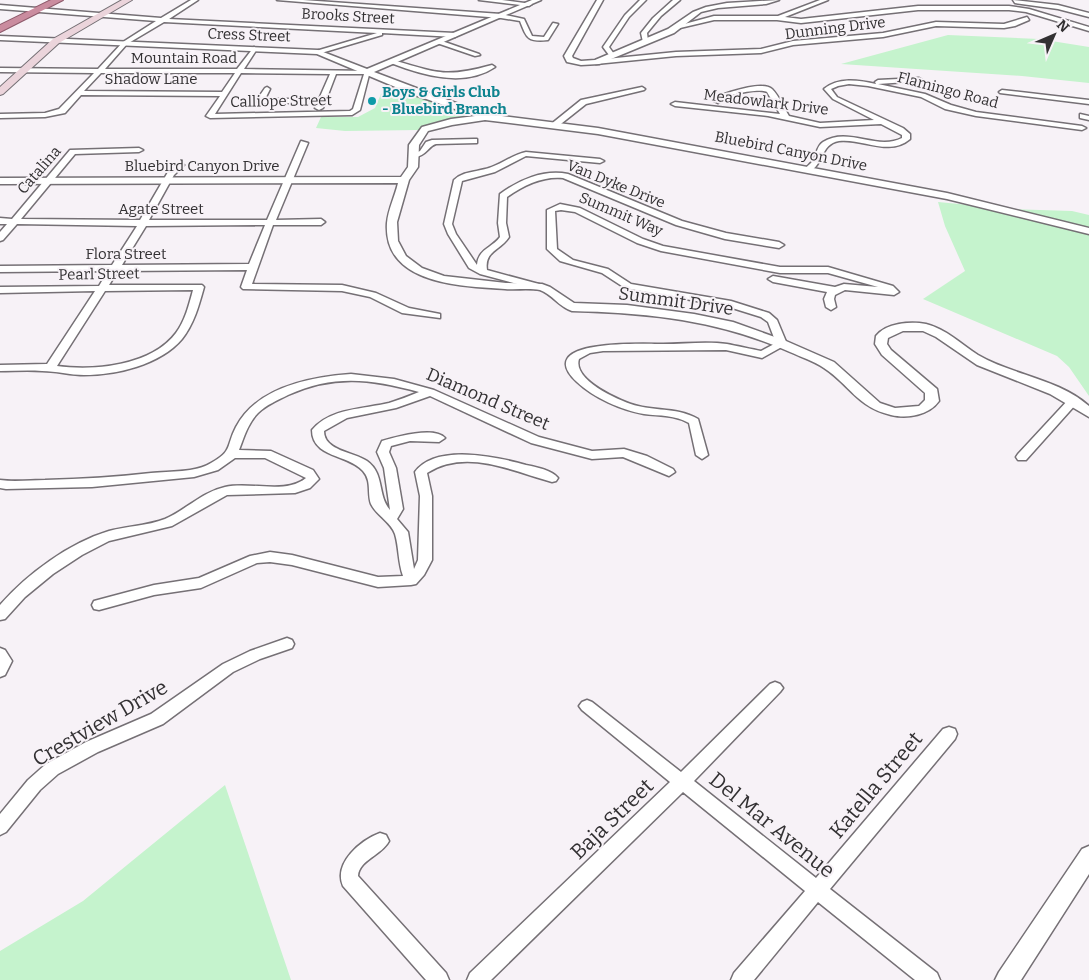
<svg xmlns="http://www.w3.org/2000/svg" width="1089" height="980" viewBox="0 0 1089 980" font-family="Bitter,serif">
<style>
.green{fill:#c5f3cd}
.lines{fill:none;stroke-linecap:round;stroke-linejoin:round}
.minor-casing{stroke:#757075;stroke-width:3}
.tertiary-casing{stroke:#757075;stroke-width:3}
.secondary-casing{stroke:#757075;stroke-width:2}
.trunk-casing{stroke:#8d596a;stroke-width:2}
.minor{fill:#fff;fill-rule:evenodd}
.tertiary{fill:#fff;fill-rule:evenodd}
.secondary{fill:#ebd4db;fill-rule:evenodd}
.trunk{fill:#ca8c9f;fill-rule:evenodd}
.culture-dot{fill:#0f9aa8;stroke:#f7f2f7;stroke-width:2}
.labels{text-anchor:middle;dominant-baseline:central;stroke-width:4;stroke-linejoin:round;paint-order:stroke}
.far-street-label{font-size:15px;fill:#333133;stroke:#f7f2f7}
.far-culture-label{font-size:15px;font-weight:bold;fill:#0d838f;stroke:#f7f2f7;text-anchor:start}
.street-label{font-size:18px;fill:#333133;stroke:#f7f2f7}
.near-street-label{font-size:21px;fill:#333133;stroke:#f7f2f7}
</style>
<rect width="100%" height="100%" fill="#f7f2f7"/>
<path class="green" d="M948,35l91,4 50,8v36l-67,-7 -181,-12z
M398,88l70,28 -38,9 -11,5 -74,1 -29,-3 5,-11h37l17,-9 6,-14z
M938,202l74,7 60,2 17,4v181l-20,-29 -12,-11 -134,-57 42,-28 -20,-45z
M225,785l66,195h-291v-29l83,-50z"/>
<g class="lines">
<defs>
<path id="minor" d="M191,0h7l-29,19 286,14 3,2 -3,2 -73,-4v2l-64,19 -2,-1v-2l61,-18 -213,-11 -37,22 -22,25h132l17,-22 3,2 -13,20 126,2 -10,39 -8,5 -142,3 -4,-2 14,-20 -139,-1 -16,18 -20,4 -45,1v-4l45,-1 14,-4 35,-36 -94,-1v-4l98,1 25,-27 33,-21 -156,-12v-4l161,13zM101,73h134l-13,19 -138,-1zM241,73l89,1 -11,25h-54l5,-10 -3,-2 -2,1 -9,13 4,2h57l-2,5 4,2 4,-2 13,-34h28l-11,35 -3,2 -135,3z
M277,0h26l198,14 23,5 8,17 12,1 9,-14 5,1 -10,16c-20,2 -21,-1 -28,-19l-19,-3z
M479,0h23l30,4 -3,2z
M640,0h6l-17,17 -20,30 5,7 -5,1 -6,-8 22,-32z
M673,0h7l-19,16 -14,17 1,8 -5,1 -2,-9 12,-15z
M820,0h8l-43,17 16,2 117,-13h91l20,3 60,18v4l-63,-19 -17,-2h-91l-117,13 -24,-3h-63l-34,8 -3,-2 37,-10h64z
M1013,0l45,5 31,8v4l-31,-8 -43,-6z
M1027,17l2,3 -14,6 -11,2 -68,-2 -53,11 -90,8 -32,8 -85,3 -80,8 -3,-2 3,-2 80,-8 85,-3 32,-8 90,-8 53,-11 68,2z
M439,40l40,14 1,1 -5,1 -38,-13 -1,-1z
M393,60c45,13 52,18 99,5l3,2c-31,21 -73,8 -104,-4v-2z
M919,78l3,2 -1,1 -43,3 47,10 26,11 25,7 106,14 4,2 -4,2 -106,-14 -31,-7 -24,-12 -53,-11 -19,-2 -11,2 -7,3 6,8 66,31 7,6v5c-21,18 -48,-1 -71,2 -19,3 -15,25 -31,31l-4,-2c3,-4 8,-7 10,-11 3,-6 3,-13 9,-17 25,-16 54,9 79,-4v-3l-21,-11 -61,3 -52,-11 -93,-10 -4,-2 4,-2 105,12 -13,-22c-7,-4 -36,2 -44,6 -2,2 -3,4 -5,5l-4,-2 2,-4c11,-4 46,-17 56,-8 7,7 12,19 17,27l31,7 54,-3 -41,-21 -9,-10c14,-12 35,-9 52,-5l-1,-2 3,-2z
M642,87l3,2 -1,1 -58,14 -29,23 -7,-2 31,-25z
M1002,90l87,10v4l-89,-11 -1,-1z
M1080,114l9,2v4l-9,-2z
M474,139h3v4l-41,1c-9,3 -8,11 -23,14l-4,-2 11,-5 6,-9 6,-2z
M301,141l7,2 -32,77 45,-1 4,3 -4,3h-48l-21,59 90,1 34,8 33,15 31,6v4l-38,-5 -32,-16 -28,-6 -99,-2 -2,-2 6,-17 -129,1 -9,14h93l2,2c-5,18 -10,37 -22,52 -22,26 -66,36 -98,36 -14,0 -28,-4 -42,-4 -14,-1 -28,0 -42,0v-6l47,-1 48,-73 -95,2v-6l99,-1 9,-15 -108,1v-6l112,-1 25,-39 -120,-2 -14,16 -3,1v-9l7,-8h-7v-6l12,1 58,-69 69,-2 4,2 -4,2 -64,2 -54,65 119,1 28,-48 12,-9 4,2 -10,10 -25,45h118zM265,225l-16,39 -127,1 24,-39zM193,290c-4,15 -8,31 -17,43 -25,33 -82,38 -119,33l48,-75z
M526,152l74,7 4,2 -4,2 -74,-7 -31,16 -33,9 -10,43 4,10 21,31c1,-16 15,-17 23,-28l-2,-14 2,-29c19,-14 44,-25 68,-20l114,47 44,12 53,9 5,3 -5,3 -54,-9 -49,-14 -113,-47c-20,-2 -39,7 -56,19l-1,26 3,14c-9,14 -25,14 -22,33l52,14v4l-3,1 -56,-15 -11,-6 -21,-34 -4,-10 10,-44c9,-9 23,-8 35,-12 13,-4 23,-13 37,-16z
M560,204l20,4 63,31 20,7 117,21h48l65,19 6,6 -5,3 -49,-5 -10,5 -1,4 2,8 -5,3 -5,-3 -2,-8 3,-7 -54,-10 -5,-3 5,-3 62,11 9,-3 34,3 -50,-14h-48l-119,-22 -24,-8 -62,-31 -14,-2 -6,1 2,38 16,11 35,9 23,15 100,17 38,12 8,7 10,24 -25,14 -36,-8 -123,1 -13,2 -11,6c-7,21 42,43 59,47 20,5 41,2 60,13l10,36 -6,4 -6,-4 -7,-32c-14,-8 -29,-7 -45,-9 -23,-4 -50,-16 -67,-32 -47,-44 69,-38 86,-38 21,0 44,-3 64,0 11,2 23,5 34,7l15,-8 -8,-21 -7,-5 -32,-10 -104,-19 -23,-15 -42,-12 -13,-12v-39z
M351,374l43,5 40,11 105,47 53,14 32,-2 23,7 26,13 2,3 -6,4 -46,-19 -31,2 -61,-16 -101,-47 -34,12 -49,10 -23,13c0,20 30,21 43,30 18,13 10,34 23,49l-6,-42 -7,-16 5,-11c14,-4 52,-15 63,-3l-6,4 -29,-1 -19,5 -2,6 7,16 7,41 -6,10 11,13 6,37 4,-9 2,-64 -5,-24c21,-29 83,-15 111,-7 10,2 26,5 32,13l-2,3 -4,1c-40,-11 -86,-34 -125,-9l5,23v64l-8,15 -8,9 -5,1 -33,2 -86,-22 -22,-3 -13,1 -56,25 -47,7 -55,15 -5,-1 -2,-4 2,-4 60,-16 45,-7 51,-22 20,-4 22,3 86,22 25,-1c-5,-14 -4,-29 -8,-42 -4,-12 -19,-19 -24,-30 -4,-11 1,-23 -8,-33 -15,-17 -51,-13 -51,-41 18,-22 52,-21 77,-27 10,-3 20,-7 30,-11 -48,-13 -85,-18 -131,3 -10,5 -22,10 -30,18 -10,10 -14,24 -19,37l32,1 42,19 6,9 -9,9 -15,5 -68,2 -55,31 -63,15 -27,14 -29,19 -28,23 -20,22 -5,1v-15c27,-31 69,-62 109,-74 18,-5 38,-5 56,-12 21,-9 37,-27 60,-32 25,-6 60,8 81,-9l-41,-20h-30l-17,12 -24,7 -102,10 -86,2 -6,-1v-8c15,2 31,0 45,0 36,-1 71,-3 106,-7 19,-2 44,0 60,-10 22,-12 15,-17 25,-36 21,-40 74,-50 115,-53z
M1073,398l4,1 2,2 -2,2 -51,57h-8l-2,-3 2,-3 51,-55z
M287,638l5,2 2,4 -2,4 -32,11 -27,13 -70,52 -65,28 -40,22 -18,16 -34,42 -6,3v-21l28,-34 18,-16 40,-22 65,-28 72,-50 27,-13z
M0,648l5,2 7,11 -7,14 -5,2z
M775,682l5,2 3,4 -3,4 -86,89 122,97 127,-149 6,-2 6,2 2,5 -2,5 -125,150 107,84 3,7h-25l-97,-78 -64,78h-23l3,-7 71,-82 -122,-99 -192,188h-24l3,-7 200,-191 -88,-72 -3,-4 3,-4 5,-2 5,2 89,70 89,-88z
M380,833l6,2 3,6c-7,14 -30,19 -31,35l88,97 3,7h-23l-83,-94c-10,-23 18,-46 37,-53z"/>
<path id="tertiary" d="M532,0h9l-167,72 111,42 113,14 349,65 142,35v6l-142,-35 -349,-65 -113,-14 -33,5 -24,6 -9,14 -1,22 -9,13 -12,42 1,19 8,15 16,12 22,8 62,7 36,1 8,3 24,16 53,2 67,9 39,8 53,19 48,21 46,41 15,5 24,-2 6,-6v-7l-43,-38 -7,-11 1,-8c10,-13 34,-15 50,-12 20,5 35,20 52,31 34,20 81,24 111,51v11l-39,-23 -73,-29 -41,-28 -13,-6h-20l-15,7 -1,6 4,6 46,39 2,12c-10,14 -31,18 -48,14 -34,-8 -41,-30 -67,-47 -10,-7 -23,-11 -34,-16 -72,-32 -140,-39 -218,-41 -13,-4 -20,-17 -32,-21 -11,-2 -24,0 -35,-1 -43,-3 -122,-4 -118,-66 1,-13 8,-27 11,-40l-398,1v-6l401,-1 7,-10 1,-22 13,-18 29,-8 24,-3 -63,-22 -95,-40 -317,-14v-4l318,14 49,19z
M597,0h6l-31,56 1,2 8,3 14,-1 73,-31 25,-17 13,-5 21,-4 52,-3 -13,4 -48,4 -17,4 -27,21 -75,31 -18,1 -14,-3 -3,-6z
M1089,846v28l-68,106h-26l4,-8 83,-123z"/>
<path id="secondary" d="M122,0h10l-73,43 -56,51 -3,1v-8l53,-48z"/>
<path id="trunk" d="M51,0h12l-63,32v-7z"/>
</defs>
<use href="#minor" class="minor-casing"/>
<use href="#tertiary" class="tertiary-casing"/>
<use href="#secondary" class="secondary-casing"/>
<use href="#trunk" class="trunk-casing"/>
<use href="#minor" class="minor"/>
<use href="#tertiary" class="tertiary"/>
<use href="#secondary" class="secondary"/>
<use href="#trunk" class="trunk"/>
</g>
<circle class="culture-dot" cx="372" cy="101" r="5"/>
<g class="labels">
<g class="far-street-label">
<text transform="translate(348 16) rotate(3)">Brooks Street</text>
<text transform="translate(835 28) rotate(-7)">Dunning Drive</text>
<text transform="translate(249 35) rotate(2)">Cress Street</text>
<text x="184" y="58">Mountain Road</text>
<text x="151" y="79">Shadow Lane</text>
<text transform="translate(948 90) rotate(15)">Flamingo Road</text>
<text transform="translate(281 101) rotate(-1)">Calliope Street</text>
<text transform="translate(766 102) rotate(7)">Meadowlark Drive</text>
<text transform="translate(791 151) rotate(11)">Bluebird Canyon Drive</text>
<text x="202" y="166">Bluebird Canyon Drive</text>
<text transform="translate(39 170) rotate(-49)">Catalina</text>
<text transform="translate(616 184) rotate(22)">Van Dyke Drive</text>
<text x="161" y="209">Agate Street</text>
<text transform="translate(621 214) rotate(23)">Summit Way</text>
<text x="126" y="254">Flora Street</text>
<text transform="translate(99 274) rotate(-1)">Pearl Street</text>
</g>
<g class="far-culture-label">
<text x="382" y="92">Boys &amp; Girls Club<tspan x="382" dy="17">- Bluebird Branch</tspan></text>
</g>
<g class="street-label">
<text transform="translate(676 301) rotate(8)">Summit Drive</text>
<text transform="translate(488 399) rotate(23)">Diamond Street</text>
</g>
<g class="near-street-label">
<text transform="translate(100 723) rotate(-30)">Crestview Drive</text>
<text transform="translate(876 785) rotate(-50)">Katella Street</text>
<text transform="translate(612 819) rotate(-44)">Baja Street</text>
<text transform="translate(772 825) rotate(39)">Del Mar Avenue</text>
</g>
</g>
<g transform="translate(1054 35) rotate(45)" stroke="#f7f2f7" stroke-width="4" paint-order="stroke">
<path d="M0-4L9 19L0 12L-9 19Z" fill="#333133"/>
<text y="-8" font-size="14" font-weight="bold" text-anchor="middle" fill="#333133">N</text>
</g>
</svg>
